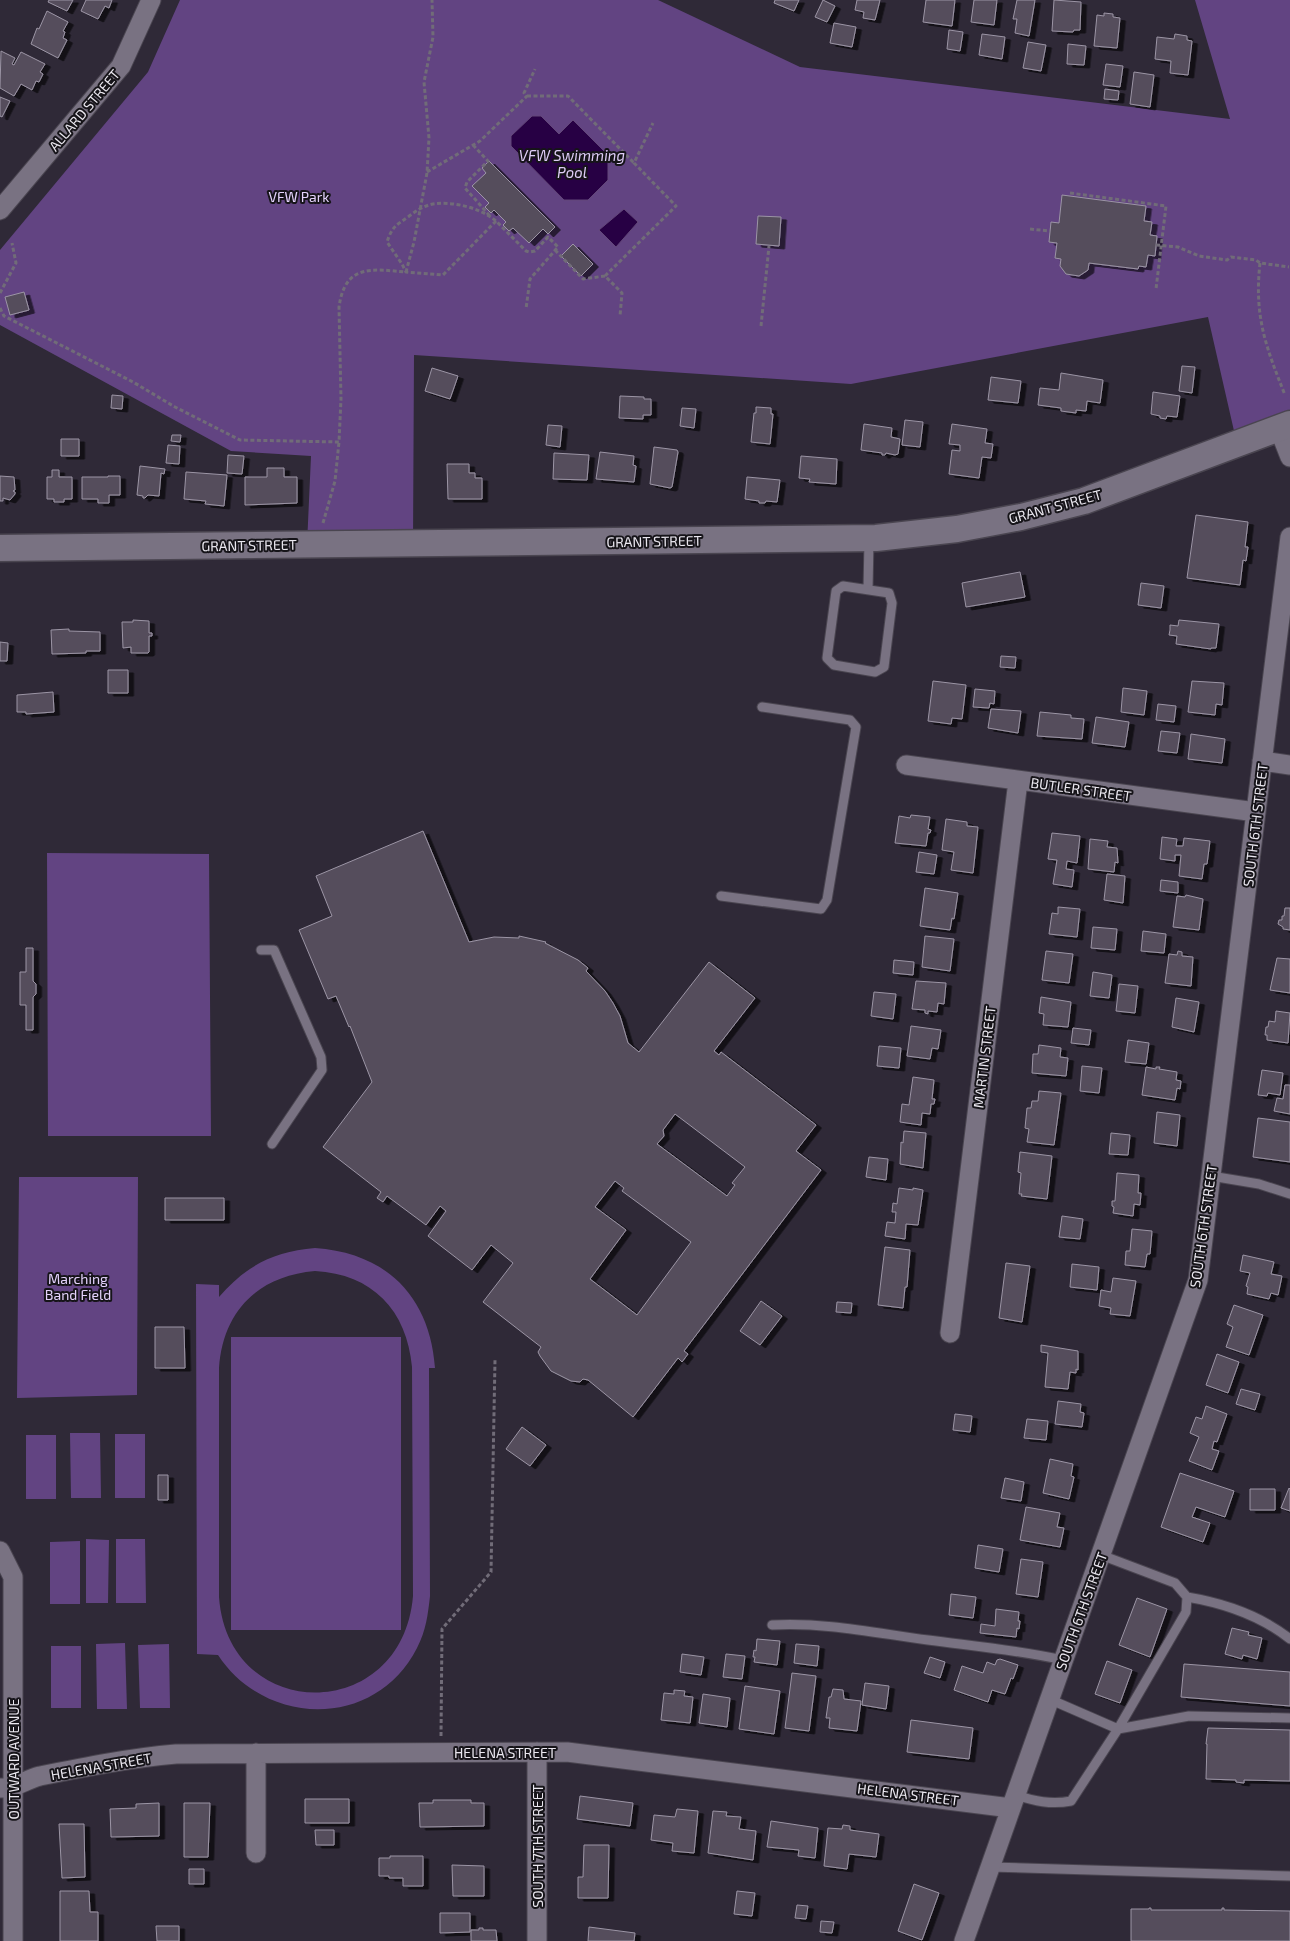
<svg xmlns="http://www.w3.org/2000/svg" width="1290" height="1941" viewBox="0 0 1290 1941" font-family="'Exo 2',sans-serif">
<style>
.green{fill:#624482;fill-rule:evenodd}
.water{fill:#270044;stroke:#624678}
.building{fill:#544d5c;stroke:#9c95a5;fill-rule:evenodd;filter:url(#shadow)}
.lines{fill:none;stroke-linecap:round;stroke-linejoin:round}
.lane-casing{stroke:#4a4550;stroke-width:11}
.street-casing{stroke:#4a4550;stroke-width:21}
.secondary-casing{stroke:#4a4550;stroke-width:29}
.path{stroke:#716c78;stroke-width:3;stroke-dasharray:4 2.5;stroke-linecap:butt}
.lane{stroke:#797282;stroke-width:9}
.street{stroke:#797282;stroke-width:19}
.secondary{stroke:#797282;stroke-width:26}
.labels{text-anchor:middle;dominant-baseline:central;stroke-width:4;stroke-linejoin:round;paint-order:stroke}
.street-label{font-size:14px;fill:#ebe8f0;stroke:#161419}
.park-label{font-size:14px;fill:#e5d3fd;stroke:#161419}
.water-label{font-size:15px;font-style:italic;fill:#deccf6;stroke:#161419}
</style>
<defs>
<filter id="shadow"><feDropShadow dx="5.5" dy="3" stdDeviation="0" flood-color="#0009"/></filter>
</defs>
<rect width="100%" height="100%" fill="#2f2937"/>
<path class="green" d="M180,0h478l142,67 430,52 -35,-119h95v424l-53,20 -29,-127 -357,67 -437,-29 -1,189 -106,1 4,-89 -80,-5 -231,-126v-75l148,-178z
M47,853l162,1 2,282h-163z
M19,1177h119l-1,218 -120,3z
M315,1248c72,5 115,49 120,120h-6l1,228c-2,18 -4,35 -13,52 -41,81 -151,80 -199,7l-21,-1 -1,-370 23,1v12c28,-32 54,-45 96,-49zM315,1271c57,3 92,39 97,96l1,229c-11,129 -185,128 -194,1v-229c4,-57 39,-92 96,-97z
M231,1337h170v293h-170z
M70,1433h30l1,65h-30z
M115,1434h30v64h-30z
M26,1435h30v64h-30z
M86,1539l23,1 -1,63h-22z
M116,1539h29l1,64h-30z
M80,1541v63h-30v-62z
M125,1643l2,66h-30l-1,-65z
M169,1644l1,64h-30l-2,-63z
M51,1646h30v62h-30z"/>
<path class="water" d="M532,116h9l18,18 14,-14 35,35v25l-20,20h-24l-53,-54v-10z
M624,209l14,13 -22,25 -17,-17z"/>
<path class="building" d="M49,0h24l-6,11 -19,-9z
M86,0h26l-3,8 -4,-2 -7,13 -17,-8z
M775,0h24l-5,11 -20,-8z
M823,0l12,6 -8,16 -12,-5z
M857,0h23l-5,20 -12,-2 1,-6 -9,-2z
M926,0h29l-3,26 -29,-4z
M974,0h23l-3,25 -23,-3z
M1017,0h18l-6,36 -14,-3 2,-14h-4z
M1054,0l27,2 -1,28h-6l-1,2 -21,-1z
M47,11l21,11 -5,9 2,1 -2,6 4,2 -9,18 -27,-14 6,-16 2,1z
M1104,13l9,1v3l7,1 -3,30 -23,-2 3,-31 7,1z
M834,23l22,4 -4,20 -22,-4z
M949,30l14,2 -3,19 -13,-2z
M982,34l23,3 -3,22 -23,-4z
M1175,34l12,2v4l5,1 -4,34 -18,-2 1,-12 -16,-2 2,-22 17,2z
M1028,42l18,3 -5,26 -18,-3z
M1068,44l18,2 -2,19 -17,-1z
M1,51l14,7 -3,6 2,1 7,-13 24,12 -5,8 3,2 -4,8 -3,-1 -4,9 -11,-6 -7,12 -14,-8z
M1106,64l17,2 -3,21 -17,-2z
M1134,72l20,3 -4,32 -20,-3z
M1105,89l14,2 -1,9 -14,-1z
M0,97l10,4 -8,16 -2,-1z
M489,161l66,66 -7,7 -5,-5 -14,14 -16,-15 -4,3 -6,-6 3,-3 -12,-12 -3,3 -6,-6 4,-4 -17,-17 14,-13 -4,-5z
M1062,195l84,11 -2,15 8,1 -2,13 7,1 -2,20 -7,-1 -2,12 -7,-1 -1,3 -49,-6 -1,7 -9,6 -13,-2 -6,-8 1,-7 -6,-1 2,-15 -8,-1 2,-20 8,1z
M758,216l23,1 -2,29 -23,-2z
M573,244l20,20 -12,12 -20,-20z
M24,292l5,18 -19,5 -5,-18z
M1182,366l13,1 -3,26 -13,-2z
M432,368l26,8 -8,23 -25,-8z
M1061,373l42,7 -3,23 -13,-2 -1,10 -10,-1v3l-15,-2v-3l-23,-3 2,-17 19,2z
M991,377l30,4 -3,22 -30,-3z
M1153,392l27,4 -3,21 -10,-1 -1,3 -6,-1v-2l-9,-2z
M112,395l11,1 -1,13 -11,-1z
M620,396l24,1v2h7v16h-8v4l-24,-1z
M756,407l15,1v6h2l-3,30 -19,-2 3,-29h2z
M682,408l14,1 -2,19 -14,-2z
M905,420l18,2 -3,25 -18,-2z
M864,424l28,4 -1,9 9,2 -2,15 -3,1 -9,-2 -1,2h-3v-2l-21,-3z
M952,424l35,5 -2,14 8,1 -2,14 -9,-1 -3,21 -30,-4 3,-24 8,1v-6l-11,-1z
M548,425l14,1 -2,21 -14,-2z
M172,435h9l-1,7 -9,-1z
M61,439h18v17h-18z
M168,445l12,1 -1,18 -13,-1z
M654,447l23,3 1,2 -6,35 -2,1 -20,-4z
M600,452l34,4 -1,9 3,1 -2,16 -38,-3z
M554,453l35,2 -2,25 -34,-1z
M228,455l16,1 -2,18 -15,-1z
M801,456l36,3 -1,25 -27,-2 1,-3 -11,-1z
M447,464h22v9h6v5h7v21h-34z
M140,466l25,3 -1,5 -3,-1 -2,23 -11,-1 -3,3h-2v-2l-6,-1z
M267,468h17v9h13v26l-52,2v-28h22z
M52,470h7v7h13v22h-8v3h-10v-3h-7v-22h5z
M186,472l41,3 -3,31 -19,-2 1,-3 -22,-2z
M0,476l14,1 1,13 -2,1 2,1v2l-5,6 -7,-2v3h-3z
M108,476h12v19h-11v8h-11v-4h-16v-22h26z
M747,477l33,3 -3,22 -11,-1 -1,2h-6v-2l-14,-2z
M1196,515l52,7 -3,25h3l-2,14 -3,-1 -3,25 -53,-7z
M1020,572l5,25 -59,10 -4,-24z
M1141,583l23,3 -3,22 -23,-3z
M133,620l16,1v12h3v3h-3v16l-1,1h-17v-6l-8,1 -1,-26h11z
M1179,620l40,4 -3,24h-5v1l-35,-5 1,-8 -8,-1 1,-5v-5l8,1z
M69,629v2l31,1v19h-14v2l-34,1 -1,-24z
M0,642l8,1 -1,18h-7z
M1001,656l15,1 -1,11 -15,-1z
M108,670h20v23h-20z
M933,681l33,4 -4,34 -10,-1 -1,6 -23,-3z
M1192,681l32,2 -2,22 -6,-1 -1,11 -27,-3z
M1123,688l24,3 -3,24 -23,-3z
M975,689l20,2 -1,13 -4,-1 -1,5 -16,-1z
M53,692l1,20 -28,2v-2h-9v-17z
M1158,704l18,2 -2,16 -18,-2z
M991,709l30,2 -3,22 -30,-5z
M1040,712l31,3v3l13,1 -2,20 -45,-3z
M1096,717l33,5 -4,25 -33,-4z
M1161,731l19,2 -3,20 -19,-2z
M1191,734l34,5 -3,24 -34,-4z
M911,815l19,2 -2,12 3,1 -1,3h-2l-2,13 -31,-3 4,-27 11,2z
M946,819l21,3v4l11,1 -5,46 -22,-3 3,-18 -12,-2z
M423,831l46,111 25,-5 25,1v-2l27,6 -1,1 33,17 10,8 -2,3 19,20 8,12 7,13 8,27 11,9 70,-90 46,36 -41,53 5,4 2,-3 95,73 -20,26 25,19 -137,181 4,3 -6,8 -4,-4 -45,59 -45,-37 -5,-1 -3,3 -9,-1 -20,-10 -11,-15 -2,-4 3,-5 -58,-45 30,-39 -22,-18 -19,25 -44,-34 18,-25 -6,-5 -14,19 -39,-29 -4,6 -6,-4 4,-6 -58,-45 49,-65 -22,-56 -1,1 -13,-31 -8,3 -29,-69 33,-14 -16,-40zM675,1114l70,53 -13,16 3,2 -8,11 -70,-52 7,-8 -1,-6zM615,1181l9,7 -2,3 69,51 -54,73 -47,-36 36,-49 -31,-23z
M1052,833l28,3 -3,27 -10,-2 -1,8 8,1 -2,17 -19,-3 4,-24 -9,-1z
M1162,837l15,2 -1,7h7l1,-8 26,3 -3,23h-3l-2,15 -23,-3 2,-21h-6v6l-15,-2z
M1090,839l18,2 -1,6 10,1 1,15 -3,-1 -1,10 -26,-3z
M919,852l18,3 -3,19 -18,-2z
M1107,874l18,2 -2,27 -19,-3z
M1161,880l17,2v11l-18,-2z
M925,888l33,5 -4,26 -2,-1 -2,12 -30,-4z
M1186,895l17,4 -4,31 -26,-3 4,-31 8,1z
M1058,907l22,2 -3,28 -28,-3 3,-21 6,1z
M1285,908h5v22l-7,-1v-2l-5,-3 1,-4h3v-4h2z
M1093,927l24,2 -2,21 -24,-2z
M1143,931l23,3 -2,19 -23,-2z
M925,936l29,3 -4,32 -28,-4z
M26,948h7v33l3,3v10l-3,3v33h-7v-25h-6v-33h6z
M1046,951l27,3 -4,29 -27,-3z
M1178,951l4,1v4l11,1 -2,29 -26,-3 4,-29 8,1z
M1277,958l13,1v34l-20,-3z
M894,960l20,2 -1,13 -20,-2z
M1093,972l19,3 -3,23 -19,-2z
M916,981l30,2 -2,21 -6,-1 -1,9 -9,-1v3l-3,-1v-3l-13,-1z
M1119,984l19,2 -3,27 -19,-2z
M874,992l22,2 -3,25 -22,-3z
M1041,997l30,5 -3,25 -25,-2 1,-11 -5,-1z
M1176,998l23,4 -5,30 -22,-5z
M1276,1011l14,2 -2,30 -21,-3v-5h-2l1,-8h2l1,-6 6,1z
M911,1026l30,4 -3,19 -6,-1 -2,11 -23,-3z
M1073,1028l18,2 -2,15 -18,-2z
M1128,1040l21,3 -3,21 -21,-2z
M1039,1045l22,3 -1,9 8,1 -2,18 -34,-3 1,-19h5z
M879,1046l22,2 -2,20 -22,-2z
M1082,1066l20,2 -3,25 -19,-2z
M1146,1067l10,2v-2h4l-1,2 18,3 -1,8 5,1 -1,8 -3,-1 -2,12 -33,-5z
M1262,1070l21,3 -3,22 -12,-2 -1,3 -9,-1z
M913,1077l21,3 -2,19h3l-1,5h-3l-1,10 -8,-1 -1,12 -21,-3 2,-18 7,1z
M1285,1085h5v29l-16,-3 3,-13 6,1z
M1039,1091l22,2 -7,52 -27,-3 2,-13 -4,-1 2,-20h4l1,-7h6z
M1157,1112l23,3 -3,31 -23,-3z
M1258,1118l32,4v40l-37,-5z
M904,1131l22,2 -3,35 -23,-4 1,-22 2,1z
M1111,1133l19,2 -2,20 -19,-1z
M1020,1152l32,4 -5,43 -26,-3 1,-2h-3l2,-21 -3,-1z
M869,1157l19,2 -2,21 -20,-3z
M1117,1173l22,2 -1,18h3l-1,12 -6,-1 -1,12 -20,-3 1,-6 -2,-1v-5h3z
M899,1188l14,2v-2l10,2 -5,35 -12,-1 -1,15 -20,-3 2,-14 8,1 1,-11h-4l1,-9 4,1z
M165,1198h59v22h-59z
M1062,1216l21,3 -3,20 -21,-2z
M1132,1229l20,2 -2,23h-3l-2,13 -20,-2 1,-14h4z
M885,1247l25,3 -3,37h-2l-2,21 -25,-3z
M1243,1255l31,7 -3,12 11,2 -4,19 -7,-2 -2,6 -22,-5 1,-7 -2,-1 4,-13 -10,-2z
M1006,1263l24,3 -8,56 -23,-4z
M1072,1264l27,3 -2,23 -27,-3z
M1113,1278l23,3 -6,35 -20,-2 1,-6 -12,-2 2,-16 10,2z
M761,1301l21,15 -22,29 -20,-14z
M837,1302l15,1 -1,10 -15,-1z
M1234,1305l29,10 -14,40 -23,-8 7,-20 -6,-3z
M155,1327h29l1,41h-30z
M1041,1345l37,6v19l-2,-1v4l-6,-1 -2,17 -23,-2 3,-34 -7,-1z
M1217,1354l22,8 -11,31 -22,-8z
M1241,1389l19,5 -5,16 -19,-6z
M1058,1401l23,3 -1,8 4,1 -2,14 -27,-3z
M1206,1406l21,8 -10,28 -3,-1 -2,8 7,2 -7,19 -23,-9 10,-24 -9,-4 6,-16 6,2z
M955,1414l17,2 -2,16 -17,-2z
M1027,1419l21,2 -2,19 -22,-2z
M522,1427l24,18 -16,21 -24,-17z
M1050,1459l23,5 -2,12 3,1 -5,22 -26,-6z
M1180,1473l54,18 -9,26 -29,-10 -4,10 18,6 -7,19 -42,-15z
M158,1475h10v25h-10z
M1005,1478l19,4 -3,19 -20,-3z
M1289,1488l1,1v22l-9,-3z
M1250,1489h25v21h-25z
M1026,1507l34,6 -3,14 7,1 -4,19 -40,-7z
M978,1545l25,4 -4,23 -24,-4z
M1021,1559l22,3 -5,35 -22,-3z
M951,1594l25,3 -3,21 -24,-3z
M1137,1598l30,11 -17,48 -31,-12z
M996,1609l23,3 -1,9h2l-1,8 -2,-1 -1,9 -36,-4 1,-9 14,2z
M1232,1628l17,4 -1,3 14,3 -5,21 -14,-4 -1,4 -17,-5z
M757,1639l23,2 -3,24 -23,-3 1,-5h-2l1,-7 2,1z
M796,1644l23,2 -2,20 -23,-3z
M682,1654l22,3 -3,18 -21,-3z
M726,1654l19,2 -3,23 -19,-2z
M930,1657l15,5 -5,16 -16,-5z
M1000,1659l18,6 -5,14 -2,-1 -6,16 -13,-4 -4,12 -34,-12 8,-24 21,7 4,-11 8,3 2,-5z
M1107,1661l25,9 -12,33 -25,-9z
M1184,1664l106,8v34l-109,-9z
M792,1673l24,3 -7,55 -24,-3z
M865,1683l24,3 -3,23 -24,-4z
M745,1686l35,5 -6,43 -35,-5z
M833,1689l10,1 1,9 17,2 -4,30 -28,-3 1,-10h-4l3,-21h2z
M674,1690l11,1 -1,5 9,1 -3,26 -29,-3 3,-27 10,1z
M703,1694l27,4 -3,29 -28,-4z
M911,1720l62,8 -4,31 -62,-7z
M1208,1728l82,2v51l-46,-1v3l-8,-1v-2l-30,-1 1,-35h-1z
M580,1796l53,7 -3,23 -53,-7z
M305,1799h44v24h-44z
M433,1800h38v3h13v23l-64,1 -1,-24h14z
M159,1803v33l-48,1 -1,-28 26,-1v-4z
M184,1803h26l-2,54h-24z
M677,1809l21,2 -4,42 -22,-2 1,-8 -22,-3 3,-25 21,2z
M713,1811l14,1 -1,4 15,1 -2,12 17,2 -3,29 -45,-7z
M771,1821l47,7 -3,30 -17,-2 1,-6 -32,-3z
M59,1824h25l1,53 -23,1z
M843,1825l7,1v4l29,4 -3,23 -27,-3 -2,15 -23,-3 4,-38 14,1z
M315,1830h19v15h-18z
M584,1845h25l-1,53h-30v-21h5z
M390,1856h33v30h-20v-8h-14v-2h-10v-18h11z
M452,1865l32,1v30h-31z
M189,1869h15v15h-15z
M914,1884l25,9 -17,47 -24,-9z
M60,1891h29l1,21h8v29h-38z
M737,1891l18,2 -3,23 -18,-2z
M797,1905l11,1 -2,13 -11,-1z
M1149,1908h2v2h71v-2h2v2l66,1v30h-159v-32h18z
M440,1913h30v19l-30,1z
M821,1921l13,1 -2,11 -12,-1z
M156,1926h23v15h-22z
M589,1927l46,6 -1,8h-46z
M479,1928h4v2h13l1,11h-26v-11h8z"/>
<g class="lines">
<defs>
<path id="lane" d="M843,586l46,7 3,10 -8,64 -9,5 -41,-7 -7,-7 9,-67z
M868,590l1,-50
M721,896l100,13 6,-9 29,-173 -6,-7 -88,-13
M261,950h13l47,107 1,13 -50,74
M1211,1176l48,8 31,10
M1187,1597c36,6 74,19 103,42
M772,1625c53,-3 103,8 156,15 45,6 90,10 135,20
M1049,1699l69,30 71,-13 101,2
M1016,1795c18,6 35,10 55,6l47,-72 68,-117 1,-15 -12,-14 -74,-28
M990,1867l300,9"/>
<path id="street" d="M0,210l121,-144 30,-66
M1279,429l11,28
M1262,761l28,4
M906,765l350,47
M950,1333l68,-552
M0,1551l13,26v364
M256,1753v100
M0,1788c18,0 24,-8 40,-12 45,-9 90,-18 136,-22l391,-2 444,56
M537,1941v-189
M964,1941l234,-661 92,-743"/>
<path id="secondary" d="M0,548l876,-10 81,-9 64,-12 63,-16 206,-77"/>
</defs>
<use href="#lane" class="lane-casing"/>
<use href="#street" class="street-casing"/>
<use href="#secondary" class="secondary-casing"/>
<path class="path" d="M527,96h41l66,67
M473,145l15,16 -21,21 -2,6 25,28
M427,172l53,-31 47,-45 -3,-3 11,-24
M1070,193l96,13 -10,83
M496,221l-53,54 -37,-3 -4,-8 -15,-22c5,-15 8,-16 21,-25 8,-6 15,-11 25,-13 20,-3 48,4 63,17l30,30 3,1 6,-1 13,-14 10,10 -28,32 -4,30
M1030,229l20,2
M1156,245l22,2 21,9 28,4 4,-3 25,3 4,3 29,4
M555,250l28,29 22,-3 17,17 -2,23
M1260,263c-6,54 6,84 25,132
M605,276l71,-70 -42,-43 19,-40
M0,293l16,-30 -4,-20
M0,308l4,8 129,66 42,25 65,33 99,2 2,-43 -2,-92c6,-43 32,-38 67,-35l8,-30 13,-69 2,-35 -5,-56 9,-45 -1,-37
M761,326l8,-80
M323,523l12,-42 4,-39
M441,1736l1,-107 49,-57 4,-212"/>
<use href="#lane" class="lane"/>
<use href="#street" class="street"/>
<use href="#secondary" class="secondary"/>
</g>
<g class="labels">
<g class="street-label">
<text transform="translate(84 110) rotate(-50)">ALLARD STREET</text>
<text transform="translate(1055 506) rotate(-15)">GRANT STREET</text>
<text transform="translate(654 541) rotate(-1)">GRANT STREET</text>
<text transform="translate(249 545) rotate(-1)">GRANT STREET</text>
<text transform="translate(1081 789) rotate(8)">BUTLER STREET</text>
<text transform="translate(1255 825) rotate(-83)">SOUTH 6TH STREET</text>
<text transform="translate(984 1057) rotate(-83)">MARTIN STREET</text>
<text transform="translate(1203 1226) rotate(-82)">SOUTH 6TH STREET</text>
<text transform="translate(1081 1611) rotate(-70)">SOUTH 6TH STREET</text>
<text x="505" y="1752">HELENA STREET</text>
<text transform="translate(13 1759) rotate(-90)">OUTWARD AVENUE</text>
<text transform="translate(101 1766) rotate(-10)">HELENA STREET</text>
<text transform="translate(908 1794) rotate(7)">HELENA STREET</text>
<text transform="translate(537 1846) rotate(-90)">SOUTH 7TH STREET</text>
</g>
<g class="park-label">
<text x="299" y="196">VFW Park</text>
<text x="78" y="1278">Marching<tspan x="78" dy="16">Band Field</tspan></text>
</g>
<g class="water-label">
<text x="572" y="155">VFW Swimming<tspan x="572" dy="17">Pool</tspan></text>
</g>
</g>
</svg>
